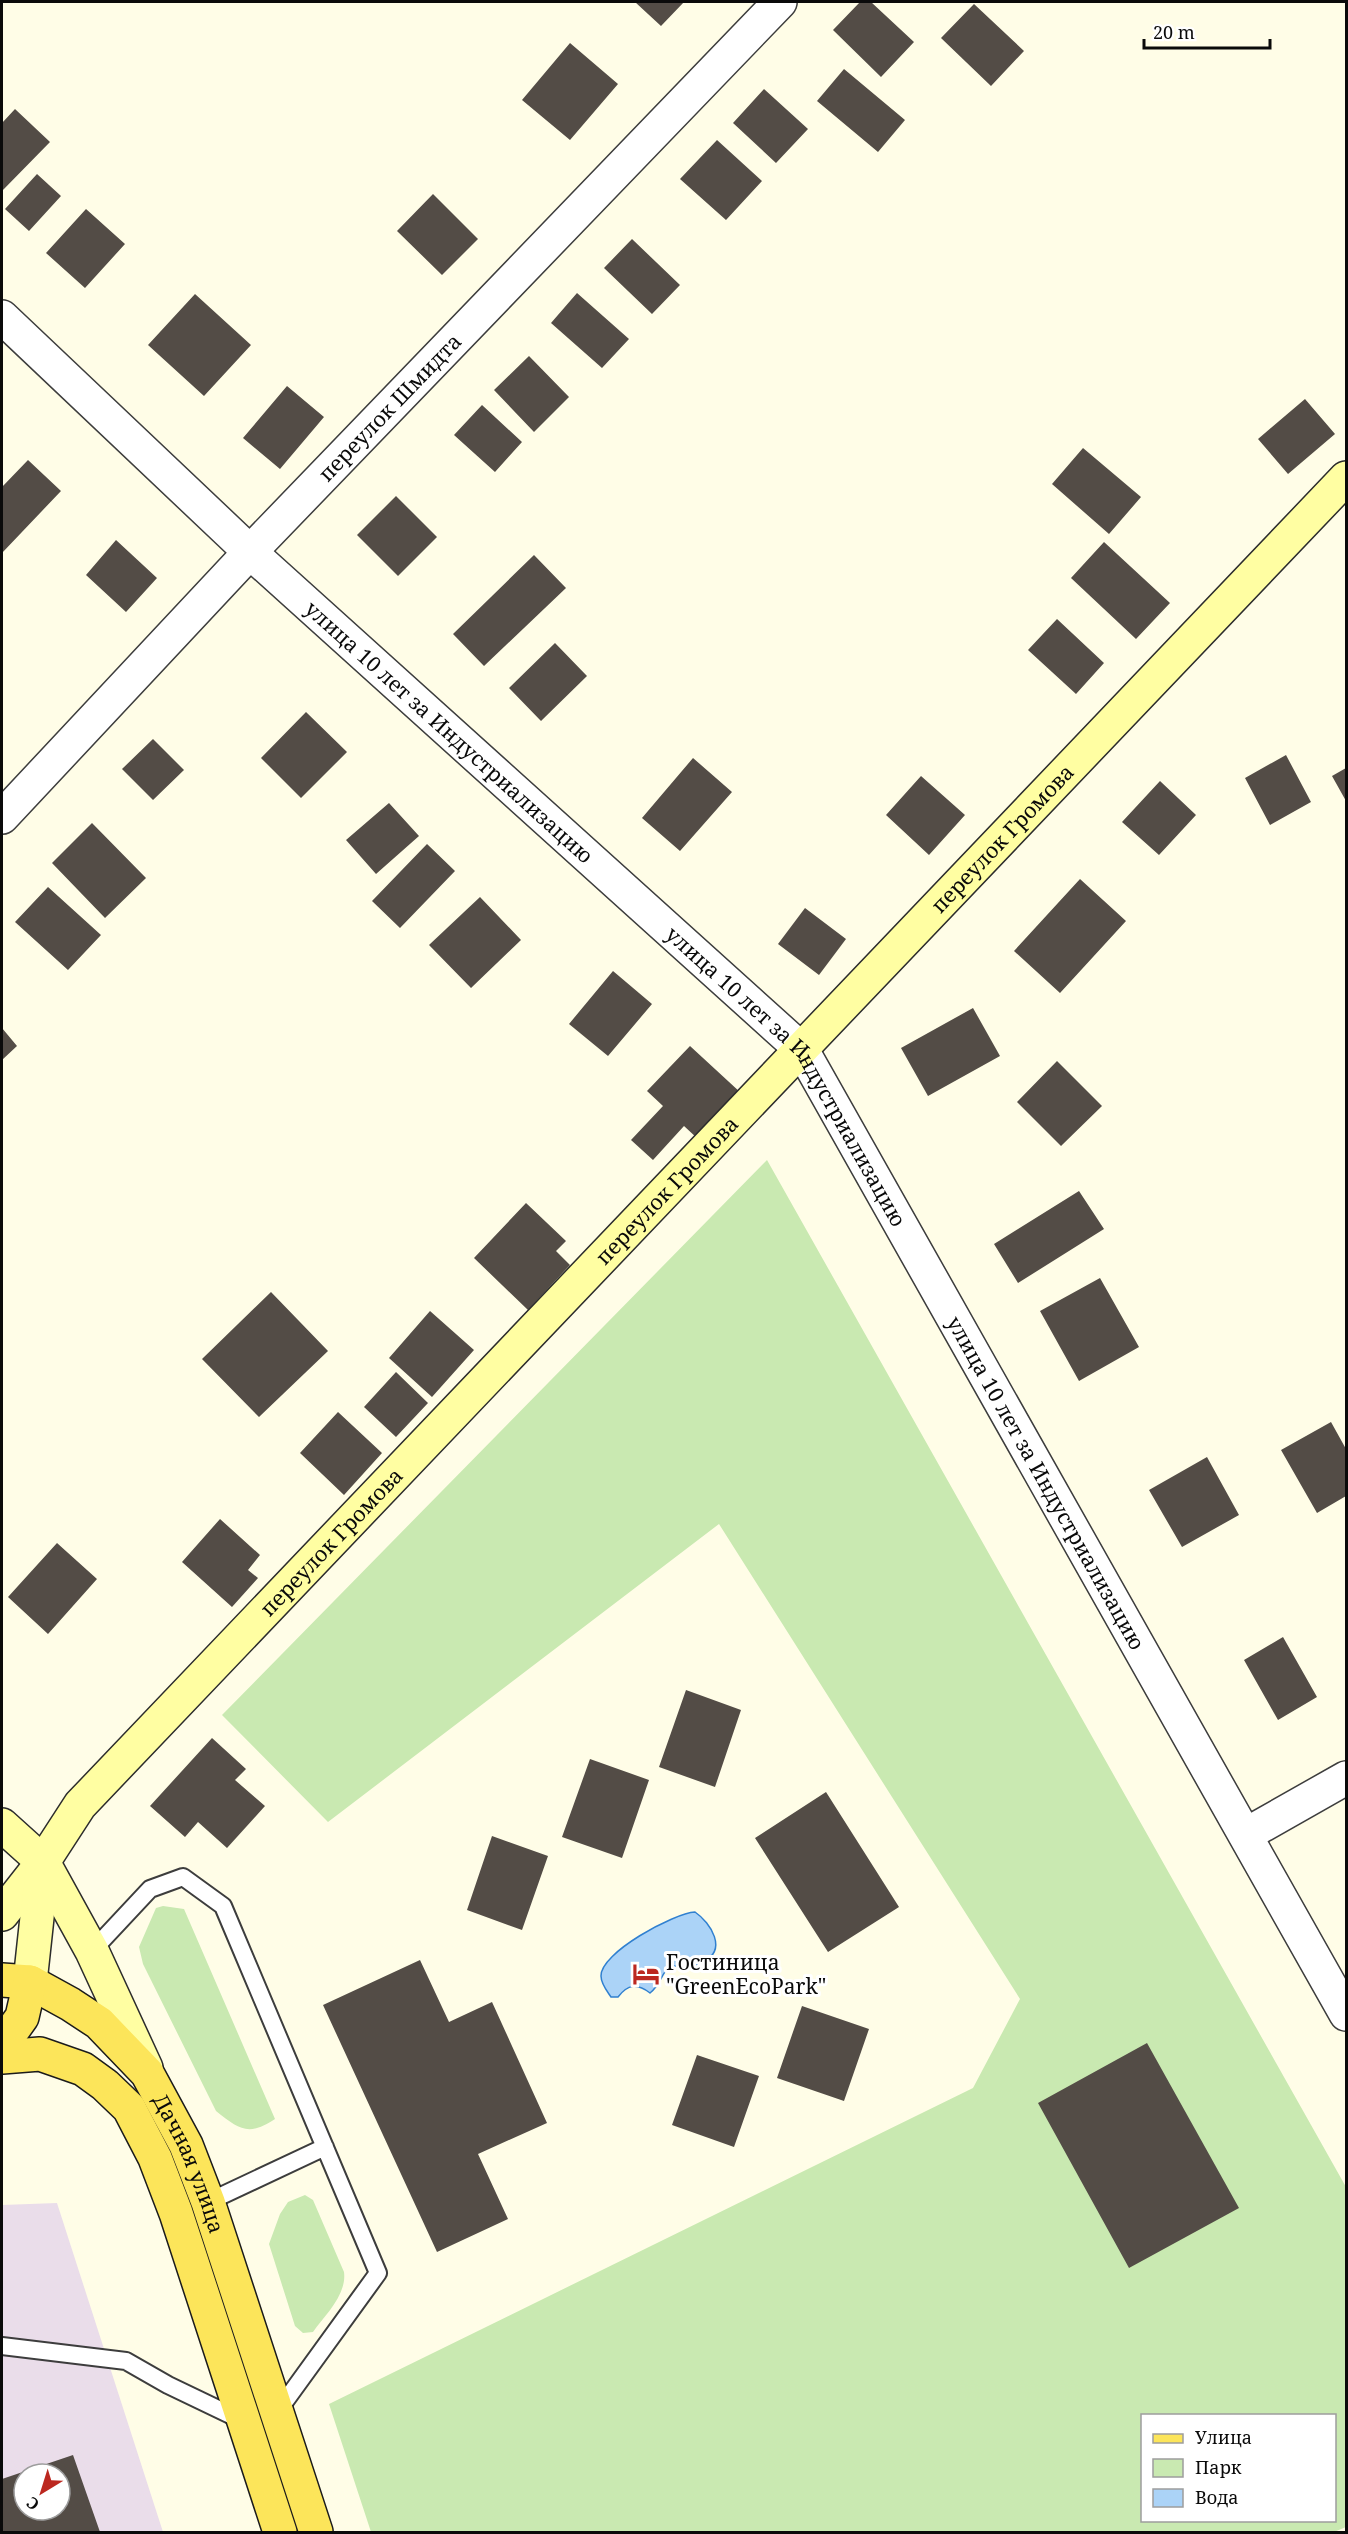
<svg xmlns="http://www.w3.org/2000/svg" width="1348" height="2534" viewBox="0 0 1348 2534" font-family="'Noto Serif',serif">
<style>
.industrial{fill:#eaddea;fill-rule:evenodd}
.green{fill:#c9e9b1;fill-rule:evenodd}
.water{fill:#abd3f7;stroke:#3080d0;stroke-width:1.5}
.building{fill:#534c46;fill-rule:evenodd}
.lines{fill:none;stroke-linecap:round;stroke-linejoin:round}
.lane-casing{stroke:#3d3d3d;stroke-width:20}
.street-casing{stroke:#3d3d3d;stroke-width:36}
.secondary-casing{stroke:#2c2c2c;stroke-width:36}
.primary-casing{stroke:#1b1b1b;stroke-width:36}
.lane{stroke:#fff;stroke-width:16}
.street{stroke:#fff;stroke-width:33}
.secondary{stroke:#fffea2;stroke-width:33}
.primary{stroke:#fce55a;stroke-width:33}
.labels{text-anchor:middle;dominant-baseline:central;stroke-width:6;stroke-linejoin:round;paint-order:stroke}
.street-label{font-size:21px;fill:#0a0a0a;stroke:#fff}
.poi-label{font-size:21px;fill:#0a0a0a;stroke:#fff;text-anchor:start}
</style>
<rect width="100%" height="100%" fill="#fffde7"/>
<path class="industrial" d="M57,2203l106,329h-161v-327zM24,2474h36v36h-36z"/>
<path class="green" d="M767,1160l579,1027v340l-12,5h-963l-42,-128 644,-316 47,-89 -301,-475 -391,298 -106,-107zM1142,2416h192v104h-192z
M163,1906l21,3 91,210c-27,18 -36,10 -59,-8l-73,-147 -4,-17 17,-39z
M305,2195l8,5 31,72c3,23 -19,43 -31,60l-10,1 -8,-7 -26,-82 11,-30 8,-12z"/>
<path class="water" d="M695,1912c16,11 33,38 8,50 -11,6 -22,4 -33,4 -10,9 -8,17 -20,27 -13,-10 -22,-9 -32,4h-7c-4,-6 -10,-13 -10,-21 -1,-23 73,-63 94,-64z"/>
<path class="building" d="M635,2h49l-23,24z
M860,2h11l43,40 -33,35 -48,-47z
M974,4l50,47 -33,35 -50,-48z
M570,43l48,41 -48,56 -48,-40z
M844,69l61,51 -27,32 -61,-51z
M764,89l44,40 -32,34 -43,-40z
M15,109l35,33 -48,49v-68z
M717,140l45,41 -36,39 -46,-41z
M37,174l24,22 -32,35 -24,-22z
M433,194l45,45 -36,36 -45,-44z
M86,209l39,35 -40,44 -39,-35z
M632,239l48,46 -28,29 -48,-46z
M577,293l52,46 -27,29 -51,-45z
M195,294l56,51 -47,51 -56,-51z
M529,356l40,41 -35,35 -40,-42z
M287,386l37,31 -44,52 -37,-31z
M1305,399l30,35 -47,40 -30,-35z
M482,405l40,37 -27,30 -41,-37z
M1083,448l58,49 -32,37 -57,-50z
M28,460l33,31 -59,62v-66z
M396,496l41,41 -39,39 -41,-41z
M116,540l41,38 -31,34 -40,-37z
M1104,542l66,61 -34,36 -65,-61z
M534,555l32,33 -82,78 -31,-32z
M1057,619l47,44 -28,31 -48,-44z
M555,643l32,33 -46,45 -32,-33z
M306,712l41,40 -46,46 -40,-40z
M153,739l31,31 -31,30 -31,-31z
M1286,755l25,47 -41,23 -25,-47z
M693,758l39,34 -52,59 -38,-33z
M1346,768v33l-14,-25z
M921,776l44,39 -36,40 -43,-40z
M1160,781l36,34 -37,40 -37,-33z
M389,803l30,33 -43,38 -30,-34z
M92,823l54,55 -41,40 -53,-55z
M427,844l28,27 -55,57 -28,-27z
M1080,879l46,42 -66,72 -46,-42z
M48,887l53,48 -33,35 -53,-48z
M480,897l41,43 -50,48 -42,-43z
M805,908l41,31 -27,36 -41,-31z
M613,971l39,33 -44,52 -39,-32z
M973,1008l27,48 -72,40 -27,-48z
M2,1028l15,18 -15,14z
M690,1046l51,47 -43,46 -14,-13 -31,34 -22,-20 32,-34 -16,-15z
M1057,1061l45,45 -41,40 -44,-44z
M1079,1191l25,38 -86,54 -24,-39z
M526,1203l40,38 -10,10 14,14 -42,45 -54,-52z
M1100,1278l39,69 -60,34 -39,-70z
M271,1292l57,59 -69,66 -57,-58z
M430,1311l44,39 -42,47 -43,-39z
M396,1372l32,31 -32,34 -32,-30z
M338,1412l44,41 -38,42 -44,-42z
M1331,1422l15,27v47l-29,17 -36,-63z
M1207,1457l32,58 -57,32 -33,-57z
M220,1519l40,36 -12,15 10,8 -26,29 -50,-45z
M57,1543l40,36 -49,55 -40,-37z
M1283,1637l34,60 -39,23 -34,-60z
M686,1690l55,20 -26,77 -56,-20z
M212,1738l34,31 -11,11 30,26 -38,42 -29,-26 -13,15 -35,-31z
M590,1759l59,21 -27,78 -60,-21z
M826,1792l73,115 -71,45 -73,-114z
M492,1836l56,20 -26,74 -55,-20z
M420,1960l29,62 43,-20 55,121 -69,31 30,65 -71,33 -114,-247z
M802,2006l67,23 -25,72 -67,-23z
M1147,2043l92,165 -110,60 -91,-165z
M697,2055l62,21 -25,71 -62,-22z
M73,2455l27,77h-98v-53zM24,2474h36v36h-36z"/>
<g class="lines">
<defs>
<path id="lane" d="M92,1951l58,-62 33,-12 40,29 155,367 -100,138
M208,2202l117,-55
M2,2346l124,15 42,24 75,36"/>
<g id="street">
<path id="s1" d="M2,317l248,235 552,498 544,964"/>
<path id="s2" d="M2,817l248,-265 530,-550"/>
<path d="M1247,1834l99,-56"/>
</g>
<g id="secondary">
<path d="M2,1825l41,37 49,89 54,117"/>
<path id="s3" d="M2,1914l41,-52 37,-57 1266,-1327"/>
<path d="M30,1982l13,-120"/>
</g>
<g id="primary">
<path id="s4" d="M2,1980l28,2 40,22 29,19 48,50 39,72 22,57 108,330"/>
<path d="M2,2045l20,-28 8,-35"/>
<path d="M2,2057l38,-3 43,15 22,16 24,23 26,50 21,55 104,319"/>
</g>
</defs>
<use href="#lane" class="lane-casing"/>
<use href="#street" class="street-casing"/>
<use href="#secondary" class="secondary-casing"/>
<use href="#primary" class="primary-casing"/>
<use href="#lane" class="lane"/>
<use href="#street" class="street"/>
<use href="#secondary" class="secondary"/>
<use href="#primary" class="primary"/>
</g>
<defs>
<symbol id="hotel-bare" viewBox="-9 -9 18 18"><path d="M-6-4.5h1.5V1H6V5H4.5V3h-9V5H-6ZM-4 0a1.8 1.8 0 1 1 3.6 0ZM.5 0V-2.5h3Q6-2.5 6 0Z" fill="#bc2820" stroke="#fff" stroke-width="2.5" paint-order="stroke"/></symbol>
</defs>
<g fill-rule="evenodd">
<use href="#hotel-bare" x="627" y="1955" width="38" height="38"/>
</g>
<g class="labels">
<g class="street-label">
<text stroke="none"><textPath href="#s2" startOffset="564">переулок Шмидта</textPath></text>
<text stroke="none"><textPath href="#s1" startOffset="610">улица 10 лет за Индустриализацию</textPath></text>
<text stroke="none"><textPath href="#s3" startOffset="1470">переулок Громова</textPath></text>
<text stroke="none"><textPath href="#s1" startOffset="1096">улица 10 лет за Индустриализацию</textPath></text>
<text stroke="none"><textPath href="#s3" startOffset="984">переулок Громова</textPath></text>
<text stroke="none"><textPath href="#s1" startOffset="1582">улица 10 лет за Индустриализацию</textPath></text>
<text stroke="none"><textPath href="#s3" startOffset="498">переулок Громова</textPath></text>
<text stroke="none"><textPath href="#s4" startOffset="278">Дачная улица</textPath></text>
</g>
<g class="poi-label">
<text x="666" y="1962">Гостиница<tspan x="666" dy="24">"GreenEcoPark"</tspan></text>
</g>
</g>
<rect width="1348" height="2534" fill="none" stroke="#0a0a0a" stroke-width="6"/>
<rect x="1141" y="2414" width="195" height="108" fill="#ffffff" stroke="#9d9d9d" stroke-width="1.5"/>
<rect x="1153" y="2434" width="30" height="9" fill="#fce55a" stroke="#9d9d9d" stroke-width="1.5"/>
<text x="1195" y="2444" font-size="18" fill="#0a0a0a">Улица</text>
<rect x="1153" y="2459" width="30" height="18" fill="#c9e9b1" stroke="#9d9d9d" stroke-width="1.5"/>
<text x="1195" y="2474" font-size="18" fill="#0a0a0a">Парк</text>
<rect x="1153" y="2489" width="30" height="18" fill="#abd3f7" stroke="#9d9d9d" stroke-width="1.5"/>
<text x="1195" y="2504" font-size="18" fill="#0a0a0a">Вода</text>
<g transform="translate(42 2492) rotate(218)"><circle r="28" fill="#ffffff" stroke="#9d9d9d" stroke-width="1.5"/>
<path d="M0-4.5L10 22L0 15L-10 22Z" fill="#bc2820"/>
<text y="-9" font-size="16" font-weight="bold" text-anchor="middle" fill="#0a0a0a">С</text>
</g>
<path d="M1144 39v9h126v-9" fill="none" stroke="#0a0a0a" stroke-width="3"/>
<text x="1153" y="39" font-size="18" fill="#0a0a0a" stroke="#ffffff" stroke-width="4.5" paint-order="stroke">20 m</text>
</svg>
